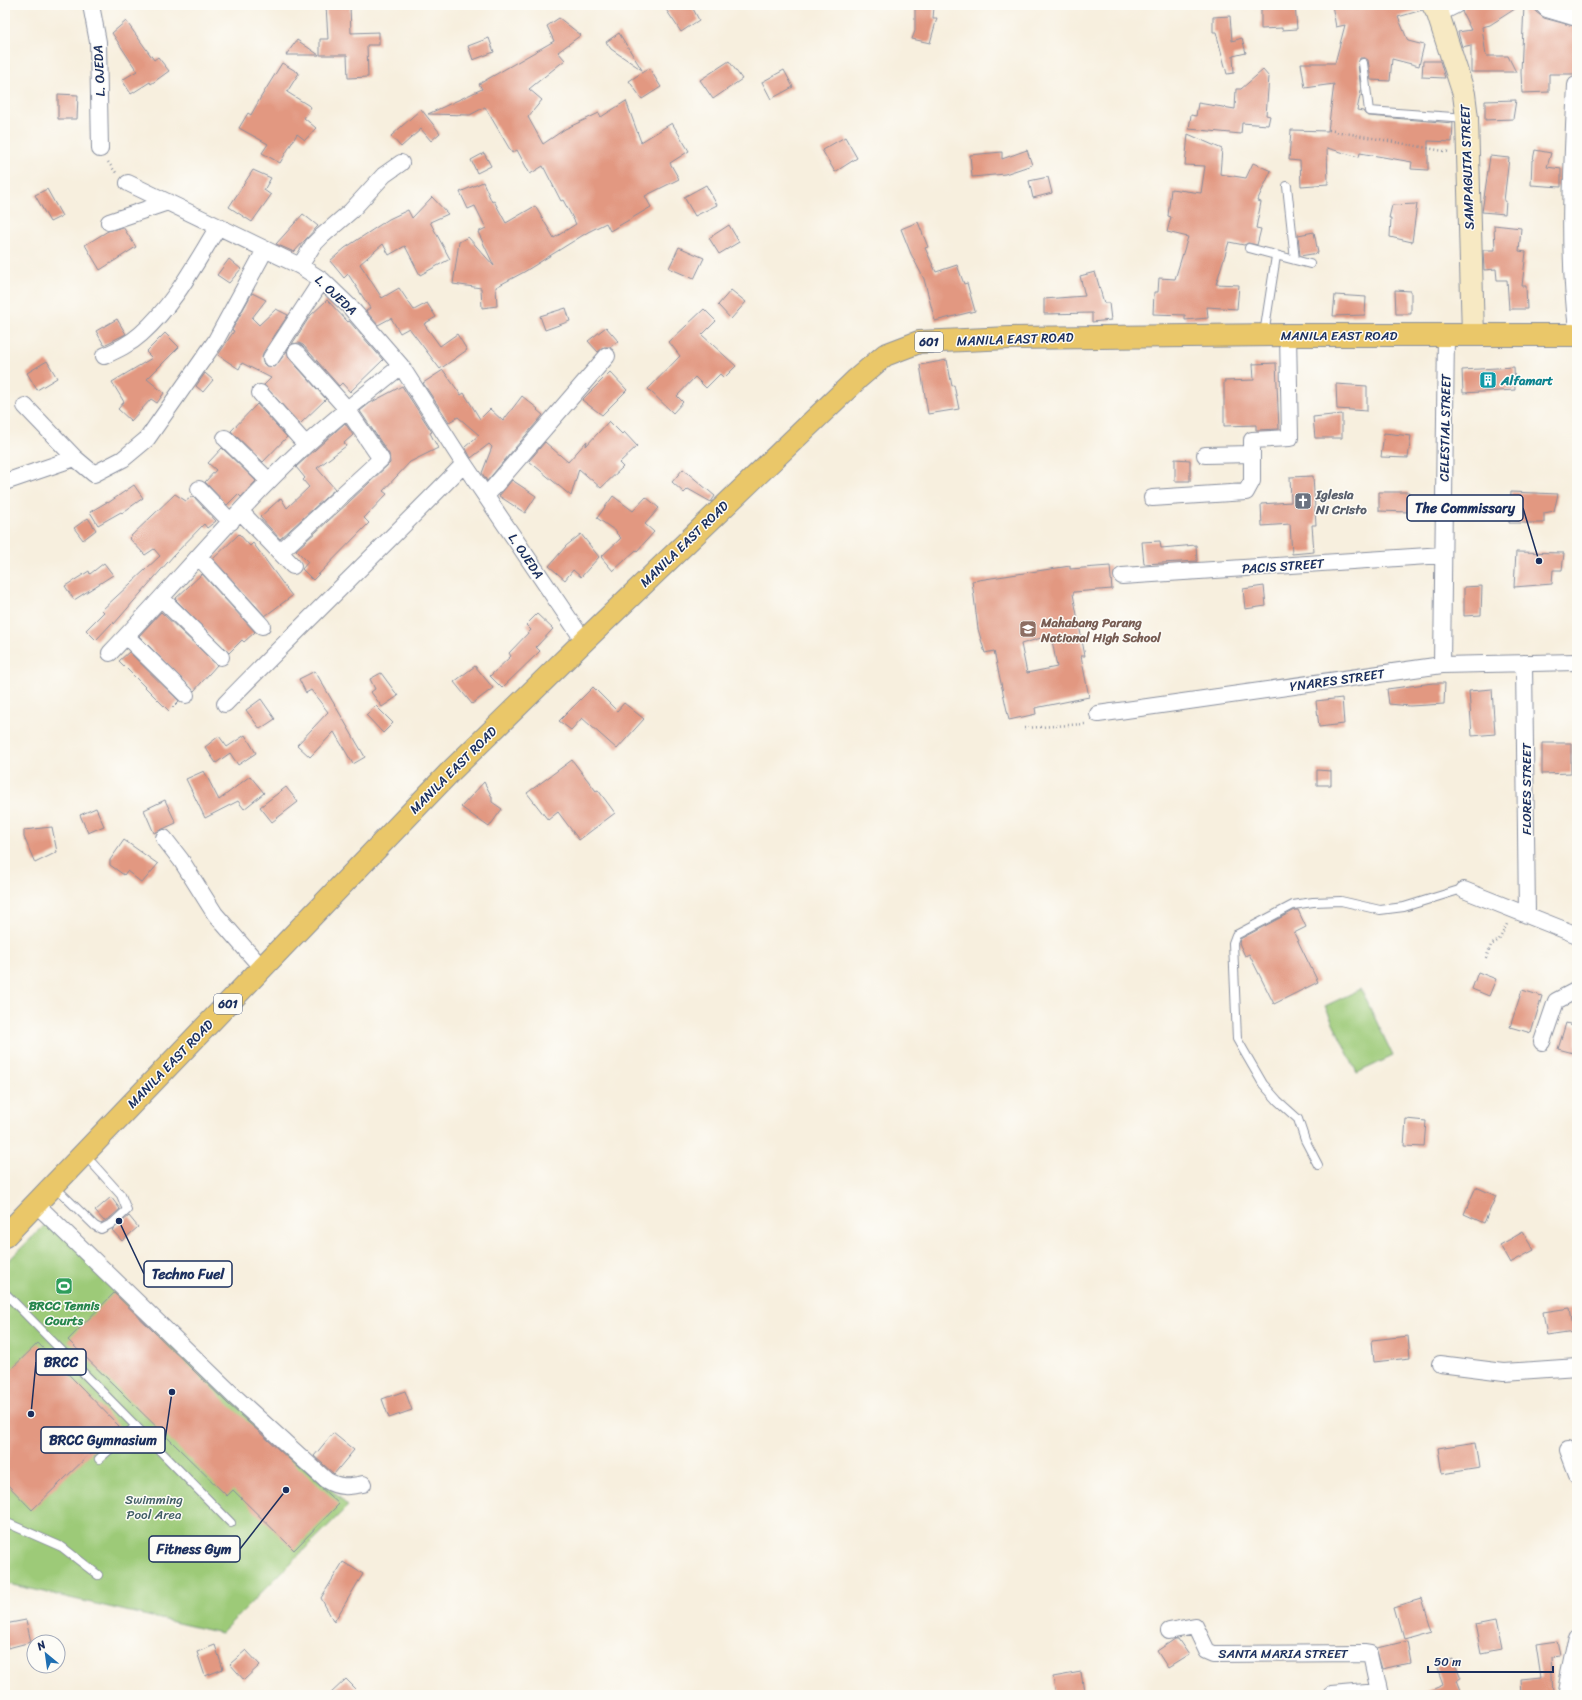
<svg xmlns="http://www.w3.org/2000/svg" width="1582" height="1700" viewBox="0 0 1582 1700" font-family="Sriracha,sans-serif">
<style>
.green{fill:#9dca78;stroke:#5c7c6b}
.building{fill:#e29881;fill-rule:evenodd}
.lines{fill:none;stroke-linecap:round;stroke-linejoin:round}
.lane-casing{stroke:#898f9e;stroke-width:10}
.street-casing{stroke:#898f9e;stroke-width:18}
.secondary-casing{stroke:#898f9e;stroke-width:24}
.primary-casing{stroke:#898f9e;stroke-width:24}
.path{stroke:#898f9e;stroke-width:2.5;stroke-dasharray:1 3;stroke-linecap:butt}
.lane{stroke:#fff;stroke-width:8}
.street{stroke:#fff;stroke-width:16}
.secondary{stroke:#f7e9c3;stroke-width:22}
.primary{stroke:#eac769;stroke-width:22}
.labels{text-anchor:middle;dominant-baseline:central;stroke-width:3;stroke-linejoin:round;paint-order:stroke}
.shield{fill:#fdfcf7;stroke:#5f6c8c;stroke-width:1}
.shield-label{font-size:12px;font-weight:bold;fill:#1b2f5e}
.street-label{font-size:13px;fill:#1b2f5e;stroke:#fdfcf7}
.culture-label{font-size:13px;font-weight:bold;fill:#0d838f;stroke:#fdfcf7;text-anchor:start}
.worship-label{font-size:13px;font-weight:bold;fill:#5b616d;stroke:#fdfcf7;text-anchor:start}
.education-label{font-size:13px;font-weight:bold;fill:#785e54;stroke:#fdfcf7;text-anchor:start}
.leisure-label{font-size:13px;font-weight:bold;fill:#27864d;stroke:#fdfcf7}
.park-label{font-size:13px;fill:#425e66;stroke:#fdfcf7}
.leader{fill:none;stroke:#1b2f5e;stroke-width:1.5}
.callout-dot{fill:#1b2f5e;stroke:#fdfcf7;stroke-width:1.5}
.callout{fill:#fdfcf7;stroke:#1b2f5e;stroke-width:1.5}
.callout-label{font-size:14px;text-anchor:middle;font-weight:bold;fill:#1b2f5e}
</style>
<rect width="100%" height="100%" fill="#fdfcf7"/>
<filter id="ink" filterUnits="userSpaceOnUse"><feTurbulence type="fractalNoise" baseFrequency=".025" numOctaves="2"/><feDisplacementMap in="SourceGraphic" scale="8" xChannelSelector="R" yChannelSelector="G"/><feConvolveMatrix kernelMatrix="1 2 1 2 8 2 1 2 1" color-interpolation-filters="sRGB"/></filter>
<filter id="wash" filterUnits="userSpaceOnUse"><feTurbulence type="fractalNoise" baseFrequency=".012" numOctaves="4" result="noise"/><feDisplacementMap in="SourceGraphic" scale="16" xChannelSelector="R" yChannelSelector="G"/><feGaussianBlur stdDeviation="0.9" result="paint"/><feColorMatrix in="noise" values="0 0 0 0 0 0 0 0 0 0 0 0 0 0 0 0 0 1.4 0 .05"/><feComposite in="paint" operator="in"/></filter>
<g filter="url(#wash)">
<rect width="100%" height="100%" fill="#f7efde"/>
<path class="green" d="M1361,989l32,67 -36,17 -32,-67z
M54,1216l294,290 -127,127 -216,-50v-319z"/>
<g id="blocks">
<path class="building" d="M326,5h24l1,28 28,-1v13h-12l1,32 -20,1 -1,-23h-27v-16h8z
M663,5h28l8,15 -18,12z
M1295,5l2,24 -15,1v-2l-21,1v-20l19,-1v-2z
M1332,5h89l1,5 -24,7 10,24 16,4 -5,21 -27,-7 -2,22 -19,-1 -3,-20 -3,-2h-5l-2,6 3,27 -4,19 6,1 2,3 4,2 84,7 -1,19 -24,-1v29l-17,-1 1,-7 -52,-9 -1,4 -32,-9 1,36 -27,2 -1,-25 -11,-1 2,-30 37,1 6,-47 -29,4 -4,-25h34l10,-38 -9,2z
M1465,5h56l-31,20 -8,2 4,29h22l8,16h-45v-27l-9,2 -4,-15 13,-2 -9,-18z
M1524,5h10l2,7 8,6 33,9v47h-28v18l-27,1 -1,-21z
M915,7h19l-1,11h4l-7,25 -18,-4 3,-8z
M1230,16l2,25 10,-3 4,15 -13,3 1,17 -7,1 -11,-42h-3v-15z
M559,18l22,17 -23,17 7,8 -36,29 13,11 -14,17 15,27 22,-15 34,-16 2,4 25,-16 15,41 31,-19 17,28 -19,12 9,16 -34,17 6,11 -41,24 -4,-8 -18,9 -64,40 -28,15 1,19 -15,2 -1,-20 -28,-4 6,-42 9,-5 26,29 -16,-34 8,-4 -11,-22 -7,3 -8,-17 23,-10 9,20 2,-1 12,22 29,-17 19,32 22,-14 -13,-24 -2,1 -18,-35 -13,8 -13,-24 -5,3 -27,-46 -15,8 -42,-1 54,-25 -3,-5 75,-43 -7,-15z
M126,21l28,39 4,-3 11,14 -18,13 -1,-2 -19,12 -9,-14 15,-9 -25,-38z
M619,33l23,37 -31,-21 -5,-7z
M489,38l5,14 -21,8 -5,-14z
M297,40l22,15h-33z
M729,61l13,18 -29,20 -13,-19z
M1423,61h17l5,17 -23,-1z
M282,63l17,10 -12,19 24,15 -7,11 12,10 -11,12 -8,-6 -17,29 -18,-10 6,-9 -29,-16 9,-15 3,2 10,-18z
M649,68l12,19 -19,12 -13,-18z
M784,70l9,17 -22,12 -9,-17z
M1263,70l6,7 -3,38 4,1 -2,9 -26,-2 -1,11 -52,-5 2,-14 5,1 2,-13 37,6 1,-20h5z
M58,94l20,1 -1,24h-19z
M1516,100l-3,19 -28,1v-19z
M421,109l19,24 -9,8 -10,-12 -20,18 -10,-11z
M1188,134l34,15 -2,25 26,4 7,-15 18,8 -14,30 4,1 -5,26 5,1 -4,16 -9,-2 -4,2 -15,-3 -13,42 23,1 -2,24 -30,-2 1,11 -23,2v-5l-32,-1 1,-22h4l1,-14 16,1 13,-42 -21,-5 4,-15 -3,-1 3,-27 30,4 4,-27 -20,-1z
M845,137l12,21 -22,14 -13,-22z
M1027,150l5,15 -27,9 -33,3 -2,-22 32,-3v7z
M1535,150l16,3 -4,14 14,2v18l-30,-2 1,-25h1z
M484,153l7,13 -14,7 -6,-13z
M1490,156l19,2 -5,43h2l-1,13 -23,-2z
M253,170l18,8 -7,12 7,5 -19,27 -23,-15z
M1048,177l4,16 -19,5 -4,-17z
M706,185l11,20 -22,11 -11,-19z
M47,189l15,27 -12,6 -15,-27z
M432,197l16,17 -18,8 20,37 -30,16 -15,-29 -16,9 -6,-11 -23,20 22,34 17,-10 15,22 13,-7 9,14 -12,7 16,22 17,-12 10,16 -27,19 -31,-41 -9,5 -9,-15 -13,7 -12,-14 4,-3 -22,-34 -4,4 -14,-17 15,-13 44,-29 19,-9 4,8z
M1417,204l-5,38 -22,-5 1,-19h-2l3,-13z
M303,214l15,12 -24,26 -18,-8z
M918,222l10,25 -3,1 11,24 21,-7 7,19 3,-1 8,28 -40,10 -11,-42 -13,-25 -10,-25z
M729,225l10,17 -20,12 -10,-16z
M1494,225l27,3 -2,23 7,1 -4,34h4l1,23h-18l-2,-29h-10l-1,-11 -12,1 -1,-20h12z
M123,227l13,20 -36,23 -15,-25 23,-14z
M1314,232l4,21 -18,3 -2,-21z
M679,247l25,11 -10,21 -25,-11z
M229,259l12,10 -12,14 -12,-8z
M1095,272l9,31h5l2,17 -19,2v-9l-48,1v-15l41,-3 -5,-20z
M731,290l15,12 -15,17 -13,-14z
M1395,290l16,1v23h-15z
M252,293l14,7 -14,18 7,7 17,-16 12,6 -25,38 -1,5 1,5 3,3 9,1 12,-16 2,7 37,41 -26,25 -36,-39 7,-7 -29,-15 -3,6 -21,-14 16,-24 -2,-1z
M1335,295l31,2 -1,18 -32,1z
M327,300l21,22 1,-1 34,39 -33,32 -8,-9 -3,3 -36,-41 -4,-2 -7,1 18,-28z
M566,308l4,13 -25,9 -5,-14z
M704,309l12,12 -14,14 34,31 -12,12 -4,-4 -14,14 -11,-11 -18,19 6,6 -10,11 -25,-24 32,-33 -11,-14z
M117,319l9,15 -22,11 -8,-14z
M606,327l12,14 -8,6h-6l-6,5 -10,-11z
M165,333l14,14 -32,32 17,14 -7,10 -6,-4 -20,22 -13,-12 6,-7 -12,-20 40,-24 -6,-6z
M947,360l5,26 2,-1 5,24 -31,5 -8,-49z
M47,361l10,17 -20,12 -10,-17z
M1276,363l3,66 -23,1v-5l-32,1v-45l30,-1 -1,-16z
M1514,367l1,23 -52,3 -1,-23z
M443,370l18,25 3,-2 16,26 10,-10 13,12 19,-25 16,13 -1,1 6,5 -56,66 -5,-8 10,-26 -3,-3 -18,14 -6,-11 14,-12 -21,-18 -9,5 -26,-39z
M610,372l17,18 -25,25 -20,-15z
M205,373l8,7 -10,12 -7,-6z
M1336,384l31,2v25l-30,-2z
M402,386l30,46 -2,1 8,15 -28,14 -27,29 4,3 -23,24 5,5 -56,57 -11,-11 6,-7 -12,-12 52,-47 42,-40 -1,-9 -29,-43 10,-8z
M257,404l30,33 -24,25 -32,-31z
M1342,414v24h-27l-2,-21z
M609,421l13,13 2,-2 13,14 -18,17 4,4 -22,21 -22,-19 -8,27 -42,-35 16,-19 23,20 19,-21 -1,5z
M345,423l8,12 -9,8 2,3 -29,22 18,21 -55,50 -20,-22 21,-19 6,10 22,-21 -6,-7 2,-2 -9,-11z
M1384,433l27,3 -3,22 -27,-1z
M222,448l34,33 -15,16 -3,-3 -11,11 -22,-23 11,-12 -8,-7z
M1175,459l15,1v21h-15z
M683,469l32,27 -4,6 -23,-13 -4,4 -12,-11z
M1313,476l3,49h-4l2,27 -22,2 -2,-30 -28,2 -1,-22 30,-2 -1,-25z
M512,480l24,16 -11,17 -26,-17z
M134,485l9,13 -21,15 -1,-1 -23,13 -8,-13 17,-10 1,1z
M1379,492h30v20l-30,-1z
M1511,492l47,2 -4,17 -10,2v10h-35z
M175,494l11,7 7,-5 23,25 -9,7 -3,-4 -30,31 -60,69 -1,-2 -17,18 -10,-10 18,-18 -2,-2 58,-54 -6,-7 -9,6 -16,-17z
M613,496l20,15 13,-14 13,11 -14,16 9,8 -17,19 -1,-1 -23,21 -12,-14 20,-19 -5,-5 1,-1 -20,-14z
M88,518l8,12 -13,10 -9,-12z
M239,534l11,12 3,-3 39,53 -27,20 -52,-57z
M581,534l18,23 -18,20 -8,-7 -8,10 -16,-14 17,-20z
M1160,541l1,7 35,-3 1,16 -53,3 -2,-22z
M1516,552l48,1 -2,17h-9l-1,14 -38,3z
M104,563l9,12 -39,25 -9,-14 24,-15 1,3z
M1070,566v3l40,-3 2,23 -38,3 -1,2 12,62h-4l8,41 -54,11 1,6 -27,6 -15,-69 -9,2 -7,-24 -6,-48zM1051,635l6,32 -30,6 -6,-29z
M202,574l53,58 -11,10 -2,-2 -13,13 -54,-54z
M1264,586l2,20 -21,3 -2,-20z
M1482,586l-1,29 -17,1v-29z
M161,612l56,53 -23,26 -55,-55z
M537,614l16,15 -17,18 4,4 -38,37 -12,-12 21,-20 -2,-3 22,-23 -5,-5z
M129,652l50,49 -10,10 -50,-50z
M475,666l18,22 -21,16 -18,-22z
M315,671l50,86 -12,7 -19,-32 -24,25 -13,-12 31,-33 -17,-22 -5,3 -7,-14z
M381,673l17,23 -16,11 -11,-15 4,-3 -5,-10z
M1433,683h12l-1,21 -34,2 -21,-2 -2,-15z
M593,687l24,24 7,-8 20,16 -27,30 -35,-31 -11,12 -12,-9z
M1492,689l3,45 -23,2 -3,-45z
M1342,698l2,26 -25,3 -3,-26z
M261,699l14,20 -15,10 -14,-19z
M376,706l17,17 -10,10 -17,-18z
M245,735l11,18 -18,12 -8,-12 -14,10 -11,-16 14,-11 8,11z
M1542,743h29v30l-29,1z
M572,760l24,31 2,-1 17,23 -36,27 -21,-28 -10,8 -21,-27z
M1317,770l14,1v14h-14z
M204,771l15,29 31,-24 14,17 -20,16 -6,-8 -33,17 -19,-39z
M484,782l8,15v5l10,7 -13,18 -28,-20z
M286,787l12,15 -26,20 -12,-15z
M165,800l11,23 -22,10 -10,-23z
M96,808l8,18 -16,7 -8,-18z
M52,827l5,25 -22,11 -11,-26v-7z
M124,840l34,24 -16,19 -15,-12 -3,4 -14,-10v-5z
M1295,910h3l8,17 -12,6 24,49 -44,22 -25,-50 -4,2 -6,-13 1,-4z
M1478,972l18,7 -7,17 -17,-7z
M1522,990l20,6 -11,37 -21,-6z
M1566,1023l11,3v28l-19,-5z
M1406,1119l20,2 -2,26 -20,-1z
M1476,1187l20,9 -12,27 -20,-9z
M111,1197l9,12 -10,9 -6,3 -9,-10z
M129,1216l9,11 -16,14 -10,-11z
M1523,1232l11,18 -24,13 -10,-18z
M114,1293l114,111 111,100 -45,46 -61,-60 -6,6 -159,-156z
M1570,1308l4,24 -27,4 -4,-24z
M1408,1336l2,22 -36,4 -2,-22z
M38,1343l81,83 -87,84 -27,-28v-107z
M405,1391l7,19 -23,8 -7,-19z
M333,1433l21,17 -20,24 -20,-18z
M1476,1442l4,26 -38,6 -4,-26z
M343,1562l20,12 -29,48 -13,-24z
M1422,1599l10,32 -28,8 -9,-32z
M1495,1619l6,30 -20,4 -6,-30z
M26,1620l5,22 -23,6 -3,-12v-12z
M1175,1639h3l11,16 -21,13 -11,-17z
M1407,1641l4,22 -27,6 -6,-21z
M1557,1642l3,16 -9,1 2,36h-31l-1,-15 20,-2 -5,-33z
M215,1645l8,24 -18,7 -8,-24z
M246,1650l14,15 -16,15 -14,-16z
M1453,1660l8,20 -4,2 5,13h-42l23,-10 -7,-19z
M1081,1672l3,19 -28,4 -3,-18z
M346,1679l16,16h-33z"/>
</g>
</g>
<g filter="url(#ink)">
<use href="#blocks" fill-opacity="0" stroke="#898f9e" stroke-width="1"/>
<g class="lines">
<defs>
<path id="lane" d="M1363,63l6,48 98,7
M1287,186l8,74
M1249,248l61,16
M1264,334l12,-78
M1318,1165l-13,-25 -7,-21 -20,-18 -15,-17 -26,-45 -4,-96 3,-8 57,-30 20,-3 28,-1 39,9 24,-3 55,-17h5
M54,1186l41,40 6,3 12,-6 14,-13 -6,-15 -36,-40
M5,1293l226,230
M99,1459l37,-33
M5,1522l57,25 36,28"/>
<path id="street" d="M91,5l7,37 2,107
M1543,5l4,4 30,9
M1438,14l18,-9
M1576,85c-4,81 -9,163 1,244
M128,183l172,83 22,14 28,27 51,59 63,98 120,177
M109,222l59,-20
M300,266l13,-21 9,-9 29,-25 33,-36 17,-12
M104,356c13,-6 26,-12 37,-22 33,-29 54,-70 77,-107
M271,358l51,-78
M260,393l46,52
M25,406l50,52 19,16 29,-15 24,-20 68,-97 50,-92
M225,438l44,43
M1205,455l47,-1
M5,482l70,-24
M199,489l32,33
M486,496l121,-140
M1152,498l94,-6 6,-11v-41l38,-2 -2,-103
M241,512l52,54
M280,552l101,-93 -34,-50 -51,-57
M199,557l63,69
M1122,576l321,-21
M161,598l60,59
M126,636l60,59
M110,653c66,-69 126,-143 196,-208 30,-28 63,-53 95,-79
M1524,663l3,252
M1442,665l4,-330
M225,704c79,-81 160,-159 239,-240
M1098,714l344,-49 135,-3
M164,838l17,22 34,54 47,54
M1464,890l113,45
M1542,1042l14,-41 21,-11
M36,1204l199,193 91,83c13,8 22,7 37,4
M1440,1364l64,8 73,-5
M1568,1450l9,24
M1169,1631l26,-5 12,25 7,3 151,-1 6,1 9,41
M1330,1695l49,-4
M1565,1695l12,-59"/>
<path id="secondary" d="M1433,5l5,9 26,80 3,24 6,217"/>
<path id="primary" d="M5,1236l445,-464 134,-131 273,-262 28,-24 34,-13 91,-4 278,-3h289"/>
</defs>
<use href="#lane" class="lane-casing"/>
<use href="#street" class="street-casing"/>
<use href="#secondary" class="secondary-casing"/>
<use href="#primary" class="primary-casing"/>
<path class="path" d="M1329,130l120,22
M108,162l9,12
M1024,728l61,-4
M1486,958l5,-13 8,-5 8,-16"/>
<use href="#lane" class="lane"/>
<use href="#street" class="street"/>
<use href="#secondary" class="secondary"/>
<use href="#primary" class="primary"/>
</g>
</g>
<defs>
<symbol id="building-square" viewBox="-11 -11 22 22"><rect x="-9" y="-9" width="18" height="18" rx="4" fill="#0f9aa8" stroke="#fdfcf7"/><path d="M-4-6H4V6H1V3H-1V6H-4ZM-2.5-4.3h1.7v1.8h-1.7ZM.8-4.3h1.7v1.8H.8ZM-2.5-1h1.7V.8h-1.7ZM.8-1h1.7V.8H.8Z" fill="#fff"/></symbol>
<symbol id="church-square" viewBox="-11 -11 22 22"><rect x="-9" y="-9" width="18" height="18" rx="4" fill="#6b7280" stroke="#fdfcf7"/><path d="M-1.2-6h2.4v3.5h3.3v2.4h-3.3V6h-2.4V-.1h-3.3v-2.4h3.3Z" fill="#fff"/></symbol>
<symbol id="school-square" viewBox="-11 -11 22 22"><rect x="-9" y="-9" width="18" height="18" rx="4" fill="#8d6e63" stroke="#fdfcf7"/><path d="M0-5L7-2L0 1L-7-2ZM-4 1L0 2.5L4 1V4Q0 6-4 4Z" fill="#fff"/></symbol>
<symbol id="stadium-square" viewBox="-11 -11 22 22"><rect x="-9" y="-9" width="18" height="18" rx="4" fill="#2e9e5b" stroke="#fdfcf7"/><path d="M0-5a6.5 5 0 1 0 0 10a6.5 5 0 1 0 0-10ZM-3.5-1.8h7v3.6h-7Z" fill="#fff"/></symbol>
</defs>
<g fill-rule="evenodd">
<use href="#building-square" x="1478" y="370" width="20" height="20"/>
<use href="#church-square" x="1293" y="491" width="20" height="20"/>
<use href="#school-square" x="1018" y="619" width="20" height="20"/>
<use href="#stadium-square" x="54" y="1276" width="20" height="20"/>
</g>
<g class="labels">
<g class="shield">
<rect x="915" y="332" width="28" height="20" rx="3"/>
<rect x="214" y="994" width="28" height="20" rx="3"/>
</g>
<g class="shield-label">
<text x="929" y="342">601</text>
<text x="228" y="1004">601</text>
</g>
<g class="street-label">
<text transform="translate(99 71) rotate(-93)">L. OJEDA</text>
<text transform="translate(1467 167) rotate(-92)">SAMPAGUITA STREET</text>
<text transform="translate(336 295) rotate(43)">L. OJEDA</text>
<text x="1339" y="335">MANILA EAST ROAD</text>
<text transform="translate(1015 339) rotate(-2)">MANILA EAST ROAD</text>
<text transform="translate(1445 428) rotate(-89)">CELESTIAL STREET</text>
<text transform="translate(684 544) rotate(-44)">MANILA EAST ROAD</text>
<text transform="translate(526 556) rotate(56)">L. OJEDA</text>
<text transform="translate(1283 566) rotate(-4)">PACIS STREET</text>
<text transform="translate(1337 680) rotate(-8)">YNARES STREET</text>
<text transform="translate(453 770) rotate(-45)">MANILA EAST ROAD</text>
<text transform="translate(1526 789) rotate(-90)">FLORES STREET</text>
<text transform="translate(170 1064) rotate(-46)">MANILA EAST ROAD</text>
<text x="1283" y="1653">SANTA MARIA STREET</text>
</g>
<g class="culture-label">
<text x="1501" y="380">Alfamart</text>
</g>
<g class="worship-label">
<text x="1316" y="494">Iglesia<tspan x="1316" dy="15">Ni Cristo</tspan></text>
</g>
<g class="education-label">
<text x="1041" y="622">Mahabang Parang<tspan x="1041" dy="15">National High School</tspan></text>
</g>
<g class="leisure-label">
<text x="64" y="1305">BRCC Tennis<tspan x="64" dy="15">Courts</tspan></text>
</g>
<g class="park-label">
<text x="154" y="1499">Swimming<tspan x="154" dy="15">Pool Area</tspan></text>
</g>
</g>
<path class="leader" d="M1539 561L1523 508M119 1221L144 1274M31 1414L36 1362M172 1392L165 1440M286 1490L240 1549"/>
<g class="callout-dot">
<circle cx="1539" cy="561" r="4"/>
<circle cx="119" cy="1221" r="4"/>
<circle cx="31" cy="1414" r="4"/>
<circle cx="172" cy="1392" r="4"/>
<circle cx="286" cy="1490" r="4"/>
</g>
<g class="callout">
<rect x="1407" y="495" width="116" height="26" rx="4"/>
<rect x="144" y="1261" width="88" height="26" rx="4"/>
<rect x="36" y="1349" width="50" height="26" rx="4"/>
<rect x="41" y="1427" width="124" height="26" rx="4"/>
<rect x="149" y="1536" width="91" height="26" rx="4"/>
</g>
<g class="callout-label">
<text x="1465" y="513">The Commissary</text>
<text x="188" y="1279">Techno Fuel</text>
<text x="61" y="1367">BRCC</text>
<text x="103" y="1445">BRCC Gymnasium</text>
<text x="194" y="1554">Fitness Gym</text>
</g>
<rect width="1582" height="1700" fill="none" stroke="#fdfcf7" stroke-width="20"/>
<g transform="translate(46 1654) rotate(331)"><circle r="19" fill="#fdfcf7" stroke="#a3aaba"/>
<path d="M0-3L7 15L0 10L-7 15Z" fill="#1f6fb2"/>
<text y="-6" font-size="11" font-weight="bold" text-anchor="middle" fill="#1b2f5e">N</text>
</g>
<path d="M1428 1666v6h125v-6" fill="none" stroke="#1b2f5e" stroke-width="2"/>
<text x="1434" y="1666" font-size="12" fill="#1b2f5e" stroke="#fdfcf7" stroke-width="3" paint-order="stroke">50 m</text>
</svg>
